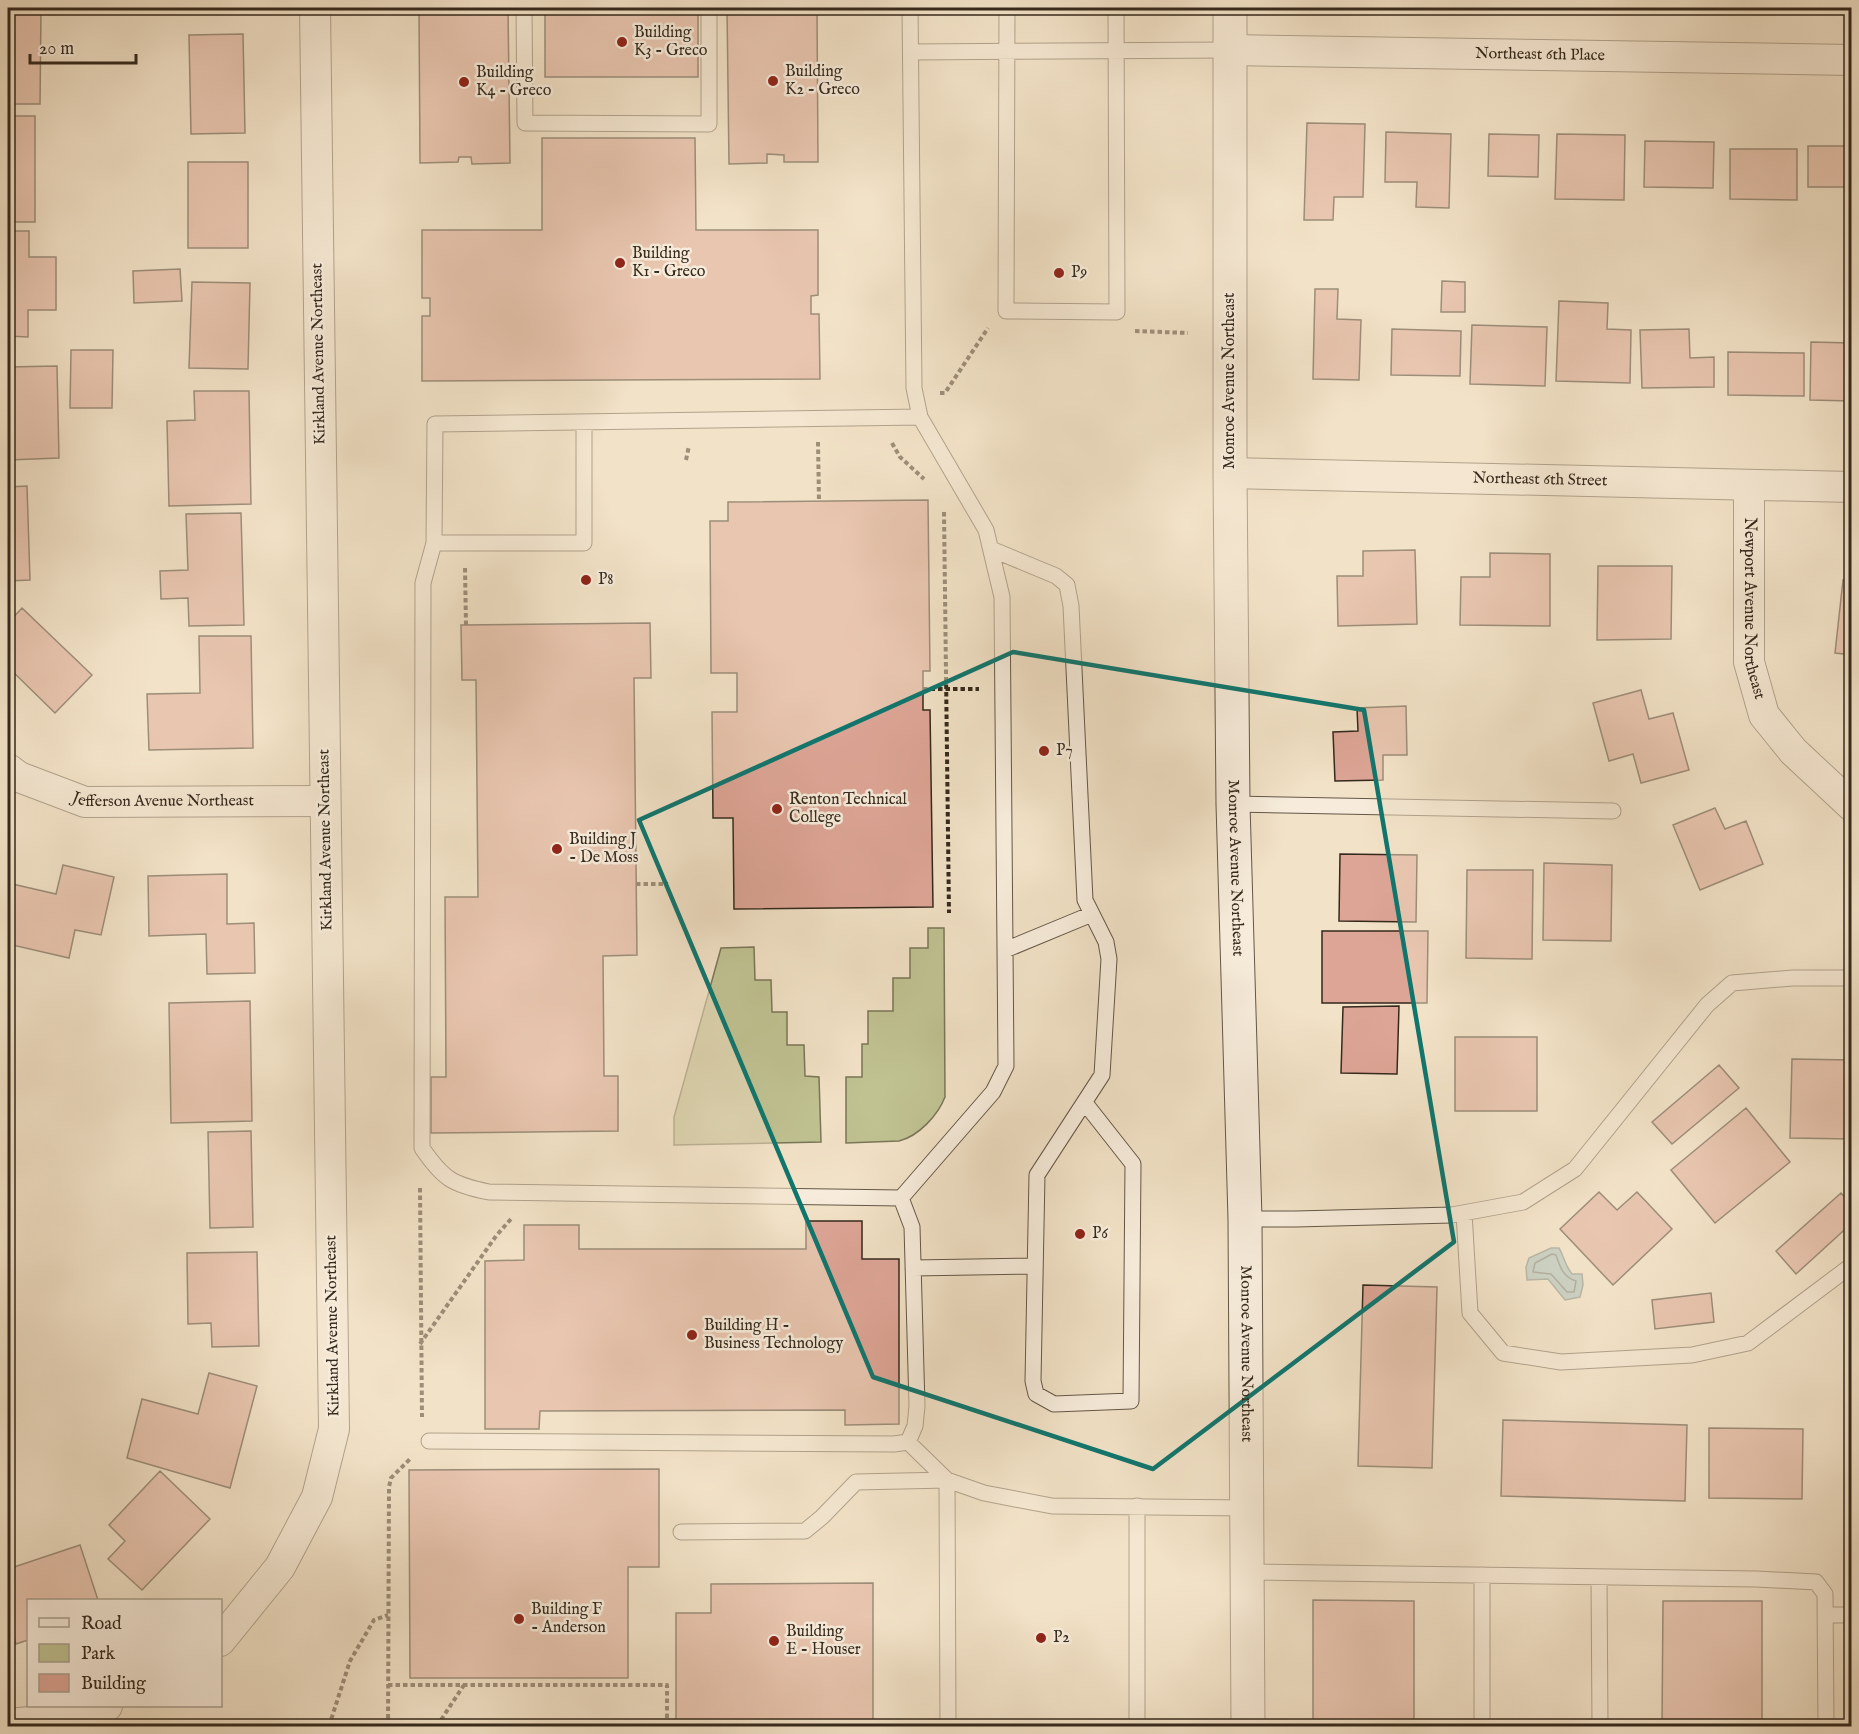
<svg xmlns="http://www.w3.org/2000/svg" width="1859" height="1734" viewBox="0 0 1859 1734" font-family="'IM FELL English',serif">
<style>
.green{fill:#c0c292;stroke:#7a7657;stroke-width:1.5}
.water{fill:#9dbcbd;stroke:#73817d;stroke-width:1.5}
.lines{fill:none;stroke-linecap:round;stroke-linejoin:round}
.shore{stroke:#69726c;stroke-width:1.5}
.building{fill:#dda596;stroke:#35291c;stroke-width:1.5}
.service-casing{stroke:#645747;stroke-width:17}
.minor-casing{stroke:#645747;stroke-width:32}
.tertiary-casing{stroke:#645747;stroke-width:35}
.path{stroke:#35291c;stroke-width:4;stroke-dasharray:4.5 3;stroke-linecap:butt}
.service{stroke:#f7ecdb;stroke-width:15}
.minor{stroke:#f7ecdb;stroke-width:30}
.tertiary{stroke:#f7ecdb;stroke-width:33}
.marked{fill:none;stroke:#0f766e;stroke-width:4.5;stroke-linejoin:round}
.poi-dot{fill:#8f2418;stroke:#f7ecdb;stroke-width:2}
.labels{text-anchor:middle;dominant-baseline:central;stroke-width:5;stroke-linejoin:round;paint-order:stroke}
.poi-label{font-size:16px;fill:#35291c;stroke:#f7ecdb;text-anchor:start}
.street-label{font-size:16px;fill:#35291c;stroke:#f7ecdb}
</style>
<rect width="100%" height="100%" fill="#f2e2c7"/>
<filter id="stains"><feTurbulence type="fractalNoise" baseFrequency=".00333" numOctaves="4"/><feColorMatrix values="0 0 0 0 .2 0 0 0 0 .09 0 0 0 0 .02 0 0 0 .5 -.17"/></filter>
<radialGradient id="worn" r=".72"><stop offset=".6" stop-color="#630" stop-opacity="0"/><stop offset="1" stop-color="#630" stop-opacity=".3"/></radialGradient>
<path class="green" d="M928,928h16l1,169c-7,18 -26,39 -46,44l-53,2v-66h16v-33h6v-33h25v-33h17v-30h18z
M754,947l1,33h16l1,32h15v33h17l1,31 14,1 2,65 -147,3v-28l47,-169z"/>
<path class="water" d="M1551,1248h8c6,10 5,16 13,26h10l1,11 -3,12 -15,3 -17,-21 -21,1 -1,-13 3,-9z"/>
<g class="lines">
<path class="shore" d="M1552,1254l4,1c4,12 7,22 20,26l-2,11h-7l-16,-18 -18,-2 2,-9z"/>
</g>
<path class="building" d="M8,8h33l-1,96h-32z
M419,8h89l2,155 -38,1 -1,-7h-12l-1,5 -38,1z
M545,8h153v69h-153z
M727,8h90l1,154h-34v-7l-17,-1v9l-38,1z
M243,34l2,99 -54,1 -2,-99z
M8,116h27v106h-27z
M1307,123l58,1 -2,73h-29l-1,23h-29z
M1386,132l65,2 -2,74 -33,-1 1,-25h-32z
M1489,134l50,1 -1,42 -50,-1z
M1557,134l68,1 -1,65 -69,-1z
M542,138h153l1,92h122v65l-7,1v18h8l1,65 -398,2v-65h8v-18h-8v-68h120z
M1645,141l69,1 -1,46 -69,-1z
M1808,146h44v41h-44z
M1730,149h67v51l-67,-1z
M188,162h60v86h-60z
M8,231h21v26h27v53h-28v27l-20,-1z
M180,269l2,32 -48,2 -1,-32z
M1442,281l23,1v30h-24z
M192,282l58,1 -2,86 -59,-1z
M1315,289h23l-1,30 24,1 -2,60 -46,-1z
M1559,301l49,2 -1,26 24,1 -1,53 -74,-2z
M1472,325l75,2 -2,59 -75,-2z
M1392,329l69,2 -1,45 -69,-1z
M1689,329l1,29 24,-1v30l-72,1 -2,-58z
M1811,342l41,1v58l-42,-1z
M71,350h42l-1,58h-42z
M1728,352l76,1v43l-76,-1z
M57,366l2,92 -51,2v-93z
M194,391h55l2,113 -82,2 -2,-85 28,-1z
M27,486l3,94 -22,1v-94z
M928,500l2,171h-7v39h7l3,197 -199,2 -1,-91h-20l-1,-106h25v-39h-26l-1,-152h18v-19z
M241,513l3,112 -55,1 -1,-28 -27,1 -1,-28 28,-1 -2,-56z
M1415,550l2,74 -79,2 -1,-50h26v-25z
M1490,553l60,1v72l-90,-1 1,-48h29z
M1598,566h74l-1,73 -74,1z
M1843,580l9,1v74l-17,-2z
M22,608l70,67 -37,38 -47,-46v-44z
M650,623l1,55h-17l3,277 -34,1 1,120h14v55l-187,2v-56h15l-1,-180h33l-2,-217h-14l-1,-55z
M199,636h52l2,112 -104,2 -2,-56 53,-1z
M1641,690l8,29 24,-6 16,57 -48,13 -8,-29 -24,7 -16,-58z
M1406,706l1,49h-24v25l-48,1 -2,-49 25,-1 -1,-23z
M1715,808l10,21 21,-8 17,43 -63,26 -27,-65z
M1340,854l77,1 -1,67 -77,-1z
M1544,863l68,2 -1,76 -68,-1z
M63,865l51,12 -13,58 -26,-5 -6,28 -61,-14v-61l48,11z
M1467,870h66l-1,89 -66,-1z
M227,874v50l27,-1 1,50 -48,1 -1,-40 -57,2 -1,-60z
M1322,931h106l-1,72h-105z
M250,1001l2,120 -81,2 -2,-120z
M1399,1006l-2,68 -56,-1 2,-66z
M1455,1037h82v74h-82z
M1792,1059l60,1v79l-62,-1z
M1719,1065l20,23 -67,56 -20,-22z
M1746,1108l44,54 -75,61 -44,-53z
M251,1131l2,96 -43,1 -2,-96z
M1599,1192l18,18 20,-18 35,37 -59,56 -53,-56z
M1841,1193l11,12v18l-56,51 -20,-23z
M806,1221h56v38h37v165l-54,1v-15l-305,1 -1,18h-54v-168l39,-1v-35h55v24h227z
M257,1252l2,94 -47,1 -1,-24 -23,1 -1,-71z
M1363,1285l74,2 -5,181 -74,-2z
M1711,1293l3,29 -59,7 -3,-29z
M209,1373l48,13 -27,102 -103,-30 15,-59 56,15z
M1503,1420l184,5 -2,76 -184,-5z
M1709,1428l94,1 -1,70 -93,-1z
M659,1469v98h-31v111h-218l-1,-208z
M160,1471l50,48 -68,71 -34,-31 17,-18 -16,-16z
M80,1545l18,55h-70v40l-12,4 -8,-28v-47z
M873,1583v143h-197v-113h35v-29z
M1313,1600l101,1v125h-101z
M1663,1601h99v125h-100z"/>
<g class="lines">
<defs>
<path id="service" d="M524,8l1,115 184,1v-116
M1007,8l-1,303 111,1 -1,-304
M911,52l319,-2
M584,422v121h-150l1,-119 485,-7
M434,543l-11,40 -1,565c21,31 31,37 67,44l412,6 92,-106 13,-26 -4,-469 -16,-67 -66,-113 -6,-29 -4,-380
M991,549l65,27 11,9 4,21 14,294 21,42 3,17 -7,116 -65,100 -4,206 3,13 18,10 77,-3 2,-237 -48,-61
M1233,804l380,7
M1005,950l87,-36
M1464,1213l6,100 33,40 58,9 131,-7 56,-12 104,-78
M1245,1219h51l156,-4 71,-13 52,-33 132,-164 25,-22 61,-5h59
M913,1268l122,-2
M429,1441l465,3 14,-2 7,-16 2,-20 -5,-179 -11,-29
M908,1442l39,38
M1137,1506v220
M681,1532l124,-1 17,-14 34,-35 91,-2
M1247,1572l509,7 60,3 9,12 1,132
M1599,1577l1,149
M1825,1615h27
M948,1726l-1,-246 37,13 68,13 196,2
M1482,1726v-151"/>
<g id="minor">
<path id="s1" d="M1230,50l622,10"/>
<path id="s2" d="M1230,473l622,14"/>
<path id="s3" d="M1749,485v177l15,53 29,36 59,55"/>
<path id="s4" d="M8,769l11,8 66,25 240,-1"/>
<path d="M220,1641l60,-74 37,-70 17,-68 -19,-1421"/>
<path d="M8,1724l55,-5 44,-13"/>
</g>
<g id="tertiary">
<path id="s5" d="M1230,8v465l3,331 12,415 3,507"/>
</g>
</defs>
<use href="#service" class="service-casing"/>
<use href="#minor" class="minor-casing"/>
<use href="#tertiary" class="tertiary-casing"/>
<path class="path" d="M1135,331l53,2
M940,393h5l43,-65
M818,442l1,59
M892,443l8,14 24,22
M686,460l3,-14
M944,512l5,401
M465,568l1,57
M923,689h56
M636,884h32
M420,1188l2,229
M420,1344l76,-108 15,-17
M388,1685h279v41
M329,1726l21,-65 24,-41 14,-5
M388,1726l1,-239 2,-9 20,-20
M437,1726l27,-41"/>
<use href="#service" class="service"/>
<use href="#minor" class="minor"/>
<use href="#tertiary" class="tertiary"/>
</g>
<path d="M0 0H1859V1734H0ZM1013,652l351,58 90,532 -301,227 -280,-92 -234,-557z" fill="#f2e2c7" fill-opacity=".55" fill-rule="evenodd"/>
<path class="marked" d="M1013,652l351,58 90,532 -301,227 -280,-92 -234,-557z"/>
<g class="poi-dot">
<circle cx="622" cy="42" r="6"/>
<circle cx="773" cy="81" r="6"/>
<circle cx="464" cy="82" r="6"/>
<circle cx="620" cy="263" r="6"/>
<circle cx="1059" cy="273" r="6"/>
<circle cx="586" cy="580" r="6"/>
<circle cx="1044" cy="751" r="6"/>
<circle cx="777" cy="809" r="6"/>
<circle cx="557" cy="849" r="6"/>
<circle cx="1080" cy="1234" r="6"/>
<circle cx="692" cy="1335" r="6"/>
<circle cx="519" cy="1619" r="6"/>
<circle cx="1041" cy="1638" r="6"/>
<circle cx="774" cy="1641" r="6"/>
</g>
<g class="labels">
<g class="poi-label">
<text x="634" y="33">Building<tspan x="634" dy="18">K3 - Greco</tspan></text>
<text x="785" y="72">Building<tspan x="785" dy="18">K2 - Greco</tspan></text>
<text x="476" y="73">Building<tspan x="476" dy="18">K4 - Greco</tspan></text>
<text x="632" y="254">Building<tspan x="632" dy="18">K1 - Greco</tspan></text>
<text x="1071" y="273">P9</text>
<text x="598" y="580">P8</text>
<text x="1056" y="751">P7</text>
<text x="789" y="800">Renton Technical<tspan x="789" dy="18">College</tspan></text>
<text x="569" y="840">Building J<tspan x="569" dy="18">- De Moss</tspan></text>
<text x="1092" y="1234">P6</text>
<text x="704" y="1326">Building H -<tspan x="704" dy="18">Business Technology</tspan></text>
<text x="531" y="1610">Building F<tspan x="531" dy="18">- Anderson</tspan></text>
<text x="786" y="1632">Building<tspan x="786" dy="18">E - Houser</tspan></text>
<text x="1053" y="1638">P2</text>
</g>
<g class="street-label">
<text stroke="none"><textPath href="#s1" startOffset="310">Northeast 6th Place</textPath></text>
<text transform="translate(319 354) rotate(-91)">Kirkland Avenue Northeast</text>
<text transform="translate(1230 381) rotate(-90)">Monroe Avenue Northeast</text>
<text stroke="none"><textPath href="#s2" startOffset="310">Northeast 6th Street</textPath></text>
<text stroke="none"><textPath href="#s3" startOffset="124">Newport Avenue Northeast</textPath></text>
<text stroke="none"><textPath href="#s4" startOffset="162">Jefferson Avenue Northeast</textPath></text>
<text transform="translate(326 840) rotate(-91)">Kirkland Avenue Northeast</text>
<text stroke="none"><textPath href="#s5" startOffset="860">Monroe Avenue Northeast</textPath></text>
<text transform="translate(333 1326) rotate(-91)">Kirkland Avenue Northeast</text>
<text stroke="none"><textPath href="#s5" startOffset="1346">Monroe Avenue Northeast</textPath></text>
</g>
</g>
<rect width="1859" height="1734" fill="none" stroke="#f2e2c7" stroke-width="30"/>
<rect x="9" y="9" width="1841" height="1716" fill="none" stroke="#35291c" stroke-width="3"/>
<rect x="15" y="15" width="1829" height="1704" fill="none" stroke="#35291c" stroke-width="1.5"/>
<rect x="27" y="1599" width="195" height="108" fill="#f7ecdb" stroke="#a99e8f" stroke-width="1.5"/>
<rect x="39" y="1618" width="30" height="9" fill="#f7ecdb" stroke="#a99e8f" stroke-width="1.5"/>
<text x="81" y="1629" font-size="18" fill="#35291c">Road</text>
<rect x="39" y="1644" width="30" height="18" fill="#c0c292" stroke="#a99e8f" stroke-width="1.5"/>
<text x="81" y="1659" font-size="18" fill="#35291c">Park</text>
<rect x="39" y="1674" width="30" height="18" fill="#dda596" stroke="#a99e8f" stroke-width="1.5"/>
<text x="81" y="1689" font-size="18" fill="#35291c">Building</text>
<path d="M30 54v9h106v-9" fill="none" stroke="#35291c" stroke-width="3"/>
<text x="39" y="54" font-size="18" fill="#35291c" stroke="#f7ecdb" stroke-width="4.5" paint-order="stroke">20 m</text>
<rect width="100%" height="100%" filter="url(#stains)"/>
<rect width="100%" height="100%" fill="url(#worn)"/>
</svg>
